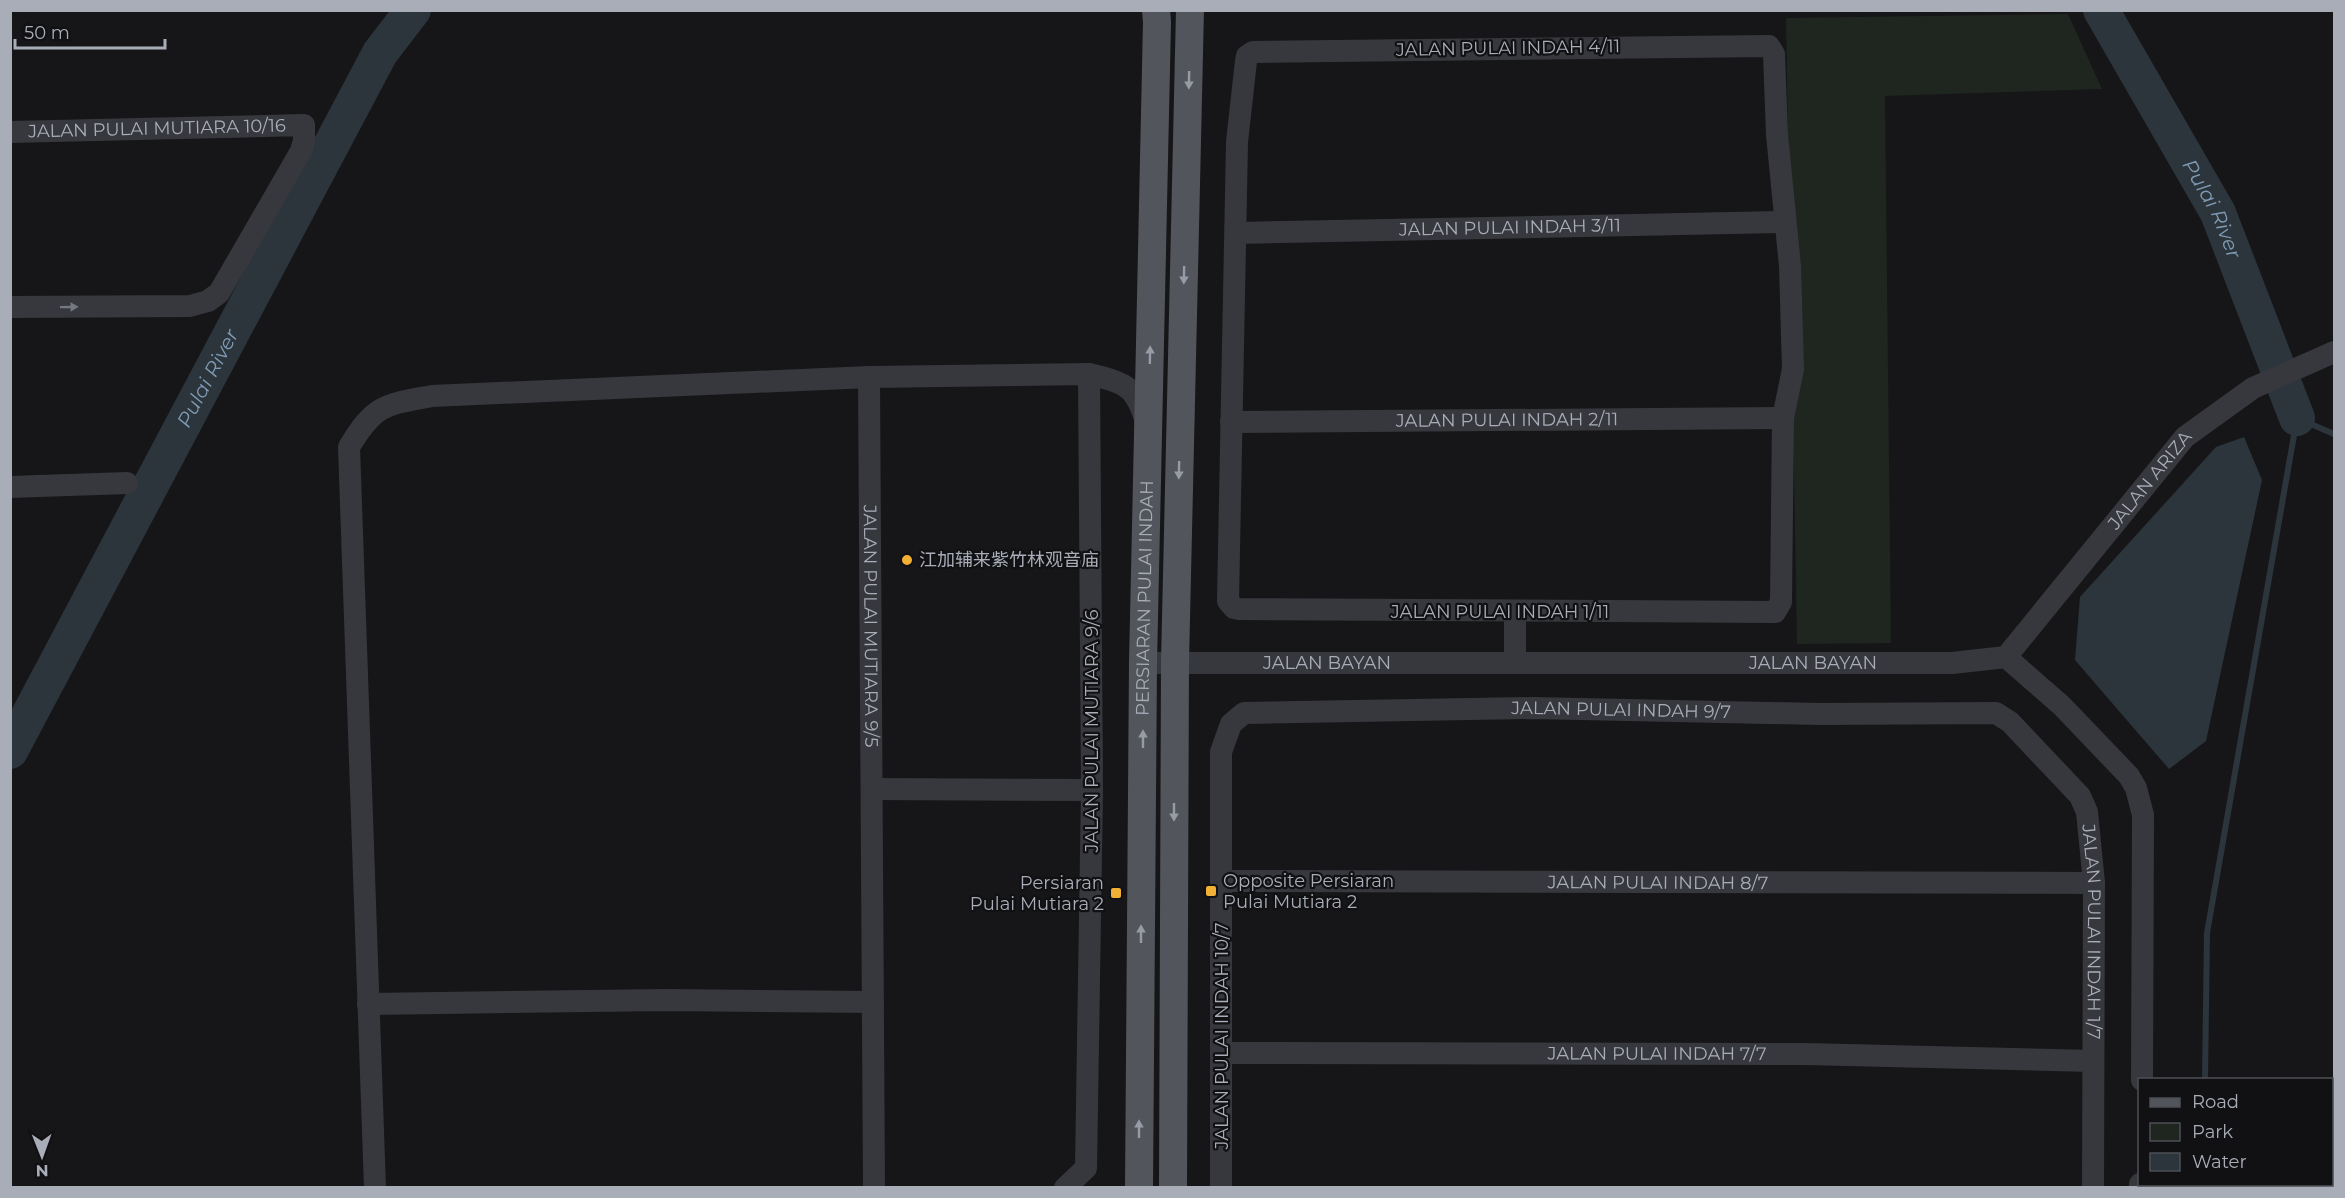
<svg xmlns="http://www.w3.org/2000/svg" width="2345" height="1198" viewBox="0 0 2345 1198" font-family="Montserrat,'Noto Sans SC',sans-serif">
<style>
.green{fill:#1e261f}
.water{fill:#2c353c}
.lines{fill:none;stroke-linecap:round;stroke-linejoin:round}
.stream{stroke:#2c353c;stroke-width:6}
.river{stroke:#2c353c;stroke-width:36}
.minor{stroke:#37383d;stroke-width:22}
.major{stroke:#53555c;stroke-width:28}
.oneway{fill:#979ba6}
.oneway2{fill:#757881}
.poi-dot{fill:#f2b134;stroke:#111113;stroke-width:2}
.labels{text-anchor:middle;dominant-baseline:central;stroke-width:4.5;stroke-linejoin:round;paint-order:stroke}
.street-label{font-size:18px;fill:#a8adb8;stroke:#111113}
.poi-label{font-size:18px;fill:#a8adb8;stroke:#111113;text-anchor:start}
.water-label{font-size:20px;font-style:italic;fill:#7f9bb3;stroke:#111113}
</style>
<rect width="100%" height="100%" fill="#161618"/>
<path class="green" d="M2068,14l34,75 -217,7 6,547 -94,1 -11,-626z"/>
<path class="water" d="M2244,437l18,43 -56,261 -37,28 -94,-109 5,-63 136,-150z"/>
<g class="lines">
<path class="stream" d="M2205,1080l2,-147 90,-515 37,16
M2204,1188v-4"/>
<g class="river">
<path id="s1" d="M2101,10l117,203 79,205"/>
<path id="s2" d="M10,751l370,-698 33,-43"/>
</g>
<g class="minor">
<path d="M1769,46l5,8 3,81 13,131 3,103 -10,49 -2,184 -6,10 -536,-3 -5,-1 -6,-7 9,-459 9,-81 1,-5 6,-4z"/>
<path id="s3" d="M10,132l294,-7v16l-3,10 -82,142 -11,8 -18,5 -180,1"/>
<path id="s4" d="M1236,233l549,-11"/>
<path id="s5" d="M869,377l5,811"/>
<path id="s6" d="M1231,422l552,-4"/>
<path d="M10,487l117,-4"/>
<path id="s7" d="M2006,657l179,-220 68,-49 81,-36"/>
<path id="s8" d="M1143,663h809l54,-6 56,49 67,70 7,12 7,27 -1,265"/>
<path d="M1515,663v-51"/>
<path d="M872,789l220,1"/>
<path id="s9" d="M1222,881c291,0 582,4 872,2"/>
<path d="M368,1004l298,-4 207,2"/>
<path id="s10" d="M1222,1053l583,1 287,7"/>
<path d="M375,1188l-26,-741c26,-43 35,-42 83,-51l437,-19 220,-3c35,9 46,10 57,48"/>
<path d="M1065,1188l21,-20 6,-378 -3,-416"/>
<path id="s11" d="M1221,1188v-436l10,-28 13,-11 289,-5 287,6 176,-1 14,9 70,74 7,16 7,71 -1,305"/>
<path d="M2140,1188v-4"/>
</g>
<g class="major">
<path id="s12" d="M1139,1188l4,-525 14,-641 -1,-12"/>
<path d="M1173,1188l2,-526 15,-652"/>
</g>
</g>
<defs><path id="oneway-solid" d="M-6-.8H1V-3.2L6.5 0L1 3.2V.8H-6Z" transform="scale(1.5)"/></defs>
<g class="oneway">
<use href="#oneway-solid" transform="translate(1189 80) rotate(91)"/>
<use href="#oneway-solid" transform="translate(1184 275) rotate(91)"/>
<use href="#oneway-solid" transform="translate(1150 355) rotate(-89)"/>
<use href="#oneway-solid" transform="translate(1179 470) rotate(91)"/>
<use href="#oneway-solid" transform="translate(1143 739) rotate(-90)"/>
<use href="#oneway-solid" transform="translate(1174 812) rotate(90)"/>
<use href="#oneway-solid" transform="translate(1141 934) rotate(-90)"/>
<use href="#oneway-solid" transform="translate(1139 1129) rotate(-90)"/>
</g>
<use class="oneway2" href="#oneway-solid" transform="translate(69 307) rotate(-1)"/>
<g class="poi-dot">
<circle cx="907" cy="560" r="6"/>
<rect x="1205" y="885" width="12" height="12" rx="3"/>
<rect x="1110" y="887" width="12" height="12" rx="3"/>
</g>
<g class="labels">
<g class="street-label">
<text transform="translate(1508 48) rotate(-1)">JALAN PULAI INDAH 4/11</text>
<text stroke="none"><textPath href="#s3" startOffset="147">JALAN PULAI MUTIARA 10/16</textPath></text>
<text stroke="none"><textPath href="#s4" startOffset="274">JALAN PULAI INDAH 3/11</textPath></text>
<text stroke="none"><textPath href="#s6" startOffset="276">JALAN PULAI INDAH 2/11</textPath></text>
<text stroke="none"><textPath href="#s7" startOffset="228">JALAN ARIZA</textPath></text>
<text stroke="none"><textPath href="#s12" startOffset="590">PERSIARAN PULAI INDAH</textPath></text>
<text x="1500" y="612">JALAN PULAI INDAH 1/11</text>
<text stroke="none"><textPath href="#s5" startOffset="249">JALAN PULAI MUTIARA 9/5</textPath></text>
<text stroke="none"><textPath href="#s8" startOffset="184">JALAN BAYAN</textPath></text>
<text stroke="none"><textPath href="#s8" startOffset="670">JALAN BAYAN</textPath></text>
<text stroke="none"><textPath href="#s11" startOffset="860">JALAN PULAI INDAH 9/7</textPath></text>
<text transform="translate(1092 731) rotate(-90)">JALAN PULAI MUTIARA 9/6</text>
<text stroke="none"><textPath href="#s9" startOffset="436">JALAN PULAI INDAH 8/7</textPath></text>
<text stroke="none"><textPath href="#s11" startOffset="1491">JALAN PULAI INDAH 1/7</textPath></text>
<text transform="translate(1222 1036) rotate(-90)">JALAN PULAI INDAH 10/7</text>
<text stroke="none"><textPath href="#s10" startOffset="435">JALAN PULAI INDAH 7/7</textPath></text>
</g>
<g class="poi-label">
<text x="919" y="560">江加辅来紫竹林观音庙</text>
<text x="1223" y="881">Opposite Persiaran<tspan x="1223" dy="21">Pulai Mutiara 2</tspan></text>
<text x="1104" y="883" text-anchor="end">Persiaran<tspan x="1104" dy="21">Pulai Mutiara 2</tspan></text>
</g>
<g class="water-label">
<text stroke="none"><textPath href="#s1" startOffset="228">Pulai River</textPath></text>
<text stroke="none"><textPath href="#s2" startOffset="422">Pulai River</textPath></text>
</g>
</g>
<rect width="2345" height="1198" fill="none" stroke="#a8adb8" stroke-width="24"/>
<rect x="2138" y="1078" width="195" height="108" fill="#111113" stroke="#4d4f55" stroke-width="1.5"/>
<rect x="2150" y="1098" width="30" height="9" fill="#53555c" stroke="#4d4f55" stroke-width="1.5"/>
<text x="2192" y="1108" font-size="18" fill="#a8adb8">Road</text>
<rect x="2150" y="1123" width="30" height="18" fill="#1e261f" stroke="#4d4f55" stroke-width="1.5"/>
<text x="2192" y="1138" font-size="18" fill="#a8adb8">Park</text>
<rect x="2150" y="1153" width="30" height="18" fill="#2c353c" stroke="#4d4f55" stroke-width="1.5"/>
<text x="2192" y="1168" font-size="18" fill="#a8adb8">Water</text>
<g transform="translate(42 1156) rotate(179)" stroke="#111113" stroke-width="4.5" paint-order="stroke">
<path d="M0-4.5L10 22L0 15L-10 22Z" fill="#a8adb8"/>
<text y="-9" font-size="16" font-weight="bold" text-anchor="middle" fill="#a8adb8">N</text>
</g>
<path d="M15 39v9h150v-9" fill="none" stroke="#a8adb8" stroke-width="3"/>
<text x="24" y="39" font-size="18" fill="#a8adb8" stroke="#111113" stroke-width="4.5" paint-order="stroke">50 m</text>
</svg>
